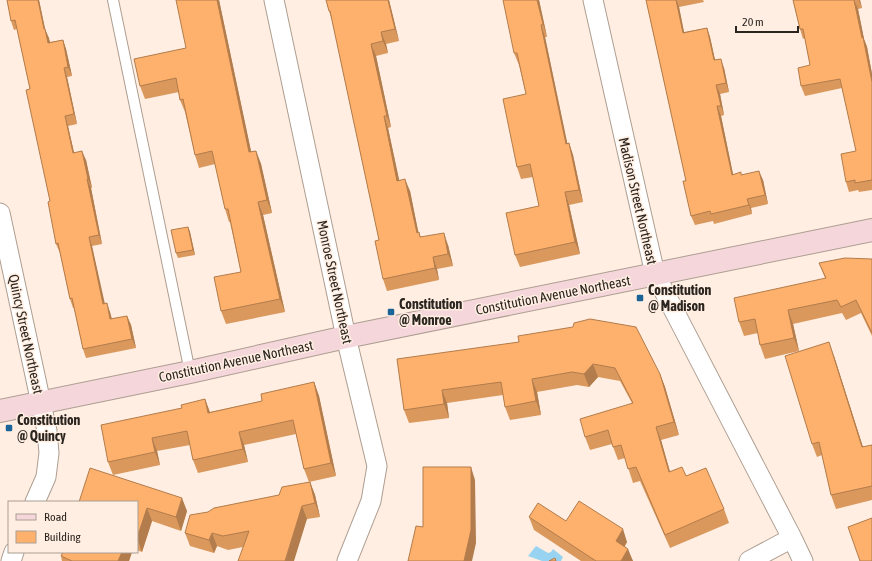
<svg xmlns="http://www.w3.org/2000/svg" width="872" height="561" viewBox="0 0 872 561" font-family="'Asap Condensed',sans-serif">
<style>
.water{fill:#98d4f2}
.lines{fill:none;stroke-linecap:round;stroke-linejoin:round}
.lane-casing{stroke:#ad9e92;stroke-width:12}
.street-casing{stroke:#ad9e92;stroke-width:21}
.secondary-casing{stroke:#ad9e92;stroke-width:24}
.lane{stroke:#fff;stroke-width:10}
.street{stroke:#fff;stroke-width:19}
.secondary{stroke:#f5d7db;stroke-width:22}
.wall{fill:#da985d}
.shaded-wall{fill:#b27c4c}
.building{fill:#feb16c;stroke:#b27c4c}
.poi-dot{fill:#1b6498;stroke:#ffeee1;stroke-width:1.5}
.labels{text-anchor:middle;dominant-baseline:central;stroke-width:3;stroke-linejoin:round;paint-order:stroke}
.street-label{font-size:14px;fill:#2b2520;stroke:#ffeee1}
.poi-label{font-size:14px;font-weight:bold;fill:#2b2520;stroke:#ffeee1;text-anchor:start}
</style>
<rect width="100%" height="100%" fill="#ffeee1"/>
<path class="water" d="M536,546l12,7 3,-1 2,-3 10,8 -2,4h-19l-14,-5z"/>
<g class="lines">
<defs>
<path id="lane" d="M113,0l77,372"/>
<path id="street" d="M274,0l72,337 31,129 -6,35 -24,60
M593,0l62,274 137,264 11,23
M0,213l47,218 2,22 -3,24 -11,25
M11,561l3,-9
M749,561l43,-23"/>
<path id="secondary" d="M0,411l190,-39 156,-35 526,-107"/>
</defs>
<use href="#lane" class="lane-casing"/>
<use href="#street" class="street-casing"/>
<use href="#secondary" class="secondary-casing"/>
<use href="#lane" class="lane"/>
<use href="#street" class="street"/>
<use href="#secondary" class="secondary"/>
</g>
<path class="wall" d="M7,0h32l6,29 5,13 13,-2 3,9 6,27 -5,1 10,47 -9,2 6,26 12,8 6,28h-1l11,56 -10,2 12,58 6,8 2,7 15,-3 4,9 5,23 -50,10 -3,-9 -9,-41h-1l-3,-9 -10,-46 -4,-9 -6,-43 -20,-112 -13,-60 -3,1 -3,-9z
M219,0l32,152 5,-1 5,13 11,49 -9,2 22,97 -59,12 -5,-13 20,-39 -11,-50h-1l-4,-13 -10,-45 -16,4 -4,-13 -10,-43 -5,-12 -1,-8 -34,7 -5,-13 46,-38z
M326,0h63l10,41 -13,3 2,9 -12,3 15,71 -3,1 11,53 11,10 8,41 3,5 27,8 5,21 -16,3 2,11 -52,11 -4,-12 -4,-39 -46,-217 -4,-12z
M539,0l8,37h-2l22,106h2l4,12 10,47 -14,3 11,49 -60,13 -5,-12 24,-49 -6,-29 -12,2 -4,-12 9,-73 -7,-29 -5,-12z
M646,0h57l1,2 -25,5 5,25 23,-4 3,9 5,23 9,8 5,24 -9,2 4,21 -3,1 12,58 9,1 21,5 5,24 -17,4 1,6 -38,10 -1,-3 -18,4 -4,-9 -5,-35z
M793,0h67l2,8 -4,1 6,30 3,8 5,27v116l-13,2 -1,-2 -9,2 -3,-10 10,-31 -14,-63 -37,8 -4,-10 9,-21 -5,-27 -2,1 -3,-10z
M188,227l2,5 5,23 -17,3 -2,-5z
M872,259v77l-11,-23 -15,7 -4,-7 -49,11 6,27 -34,8 -5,-14 -2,-12 -14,3 -5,-14 86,-44 -6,-15z
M519,342l141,32 5,13 14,48 -18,5 9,32 16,4 38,33 5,14 -59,25 -30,-67 -7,2 -8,-25 -7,2 -6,-16 -22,6 -5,-13 47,-34 -12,-22 -22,-4 -9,10 -12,-2 -40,7 4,23 -31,5 -5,-13 -2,-12 -56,8 2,15 -40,5 -5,-13z
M834,356l29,91 9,-2v55l-36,9 -5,-14 -9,-40 -5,2 -5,-13z
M314,382l5,14 17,80 -27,6 -5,-13 -8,-35 -52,11 4,17 -50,11 -5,-13 -3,-15 -33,6 3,14 -47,10 -5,-13 74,-54 23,-9 5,13 52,-11z
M310,482l5,13 5,22 -13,2 -64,28 -15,3 -11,-4 -3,7 -24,-7 -5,-13 23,-21 71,-17z
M137,502l50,9 -6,20 -29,-10 -10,31 -5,-2z
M529,517l37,4 61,21 -2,4 8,15h-52l-47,-31z
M63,552h69l-3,9h-67l-1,-5z"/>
<path class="shaded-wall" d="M38,0h1l8,38 -3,-9z
M217,0h2l35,165 -5,-13z
M388,0h1l10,41 -4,-12z
M537,0h2l8,37 -4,-13z
M676,0l3,7 7,35 -3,-9z
M854,0l4,9 6,30 3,8 5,27v8z
M859,0h1l2,8z
M541,25l4,12 25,119 -4,-12z
M707,28l3,9 7,32 -3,-9z
M45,29l4,9 3,14 -4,-9z
M381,32l5,12 2,9 -5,-12z
M63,40l3,9 6,27 -4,-9z
M371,44l5,12 15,71 -4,-11z
M721,59l3,9 5,24 -3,-9z
M64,68l3,9 10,47 -3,-10z
M716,85l4,9 4,21 -3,-9z
M717,106l4,10 14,68 -3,-9z
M65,116l3,10 8,36 -3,-9z
M384,116l4,12 14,65 -5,-12z
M569,143l4,12 10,47 -4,-12z
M82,151l4,9 6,28 -4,-9z
M256,151l5,13 11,49 -5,-13z
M759,171l4,9 5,24 -3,-9z
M87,179l4,9 11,56 -3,-9z
M405,179l5,12 11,54 -4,-12z
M565,192l4,13 11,49 -5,-12z
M747,199l4,9 1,6z
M258,202l5,13 22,97 -5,-13z
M188,227l2,5 5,23 -2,-5z
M444,233l4,12 5,21 -5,-12z
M89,237l3,9 15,67 -4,-9z
M433,257l4,12 2,11 -4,-12z
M107,303l3,9 4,17 -4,-10z
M788,310l5,14 6,27 -5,-13z
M127,316l4,9 5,23 -4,-9z
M829,342l5,14 33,104 -5,-13z
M593,364l5,13 -9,10 -5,-13z
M660,374l5,13 14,48 -5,-13z
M532,379l5,13 4,23 -5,-14z
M314,382l5,14 17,80 -5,-13z
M442,390l5,13 2,15 -5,-14z
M205,399l5,14h-2z
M656,427l5,13 13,46 -5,-14z
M239,432l5,13 4,17 -5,-13z
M152,438l5,13 3,14 -5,-13z
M471,467l4,13 1,63 -4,18h-8z
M310,482l5,13 5,22 -5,-14z
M182,498l5,13 -6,20 -5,-14z
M302,506l5,13 -13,42h-9z
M147,508l5,13 -10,31 -5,-14z
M623,529l4,13 -7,11 -4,-12z
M212,533l5,13 -3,7 -5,-13z
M628,549l5,12h-12z
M122,552h10l-3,9h-11z"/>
<path class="building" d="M7,0h31l6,29h1l3,14 15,-3 5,27 -4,1 10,46 -9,2 8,37 9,-2 6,28h-1l12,56 -10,2 14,67 4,-1 3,16 17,-3 5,23 -49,10 -11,-51 -2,1 -12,-56 -2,1 -8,-42 2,-1 -24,-111 4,-1 -15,-69 -4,1z
M176,0h41l32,152 7,-1 11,49 -9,2 22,97 -59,12 -7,-34 27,-5 -13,-63h-3l-13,-58 -17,4 -12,-56 -3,1 -4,-22 -36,8 -6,-27 52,-11z
M326,0h62l7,29 -14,3 2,9 -12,3 16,72h-3l13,65 8,-2 12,54 2,-1 1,5 24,-4 4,21 -15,3 2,11 -52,11 -8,-38 4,-1 -49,-229h-1z
M503,0h34l6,24 -2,1 25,119 3,-1 10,47 -14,2 10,50 -60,13 -9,-42 33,-7 -9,-42 -13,3 -14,-68 23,-5 -9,-41h-3z
M646,0h30l7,33 24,-5 7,32 7,-1 5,24 -10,2 5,21h-4l15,69 9,-3v3l18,-4 6,24 -18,4 2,6 -38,9 -1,-3 -19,5 -8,-35h3z
M793,0h61l8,38 1,-1 9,45v98l-17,3v-3l-9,2 -5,-28 15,-3 -16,-72 -39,7 -3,-18 12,-3 -7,-36h-3z
M188,227l5,23 -17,3 -5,-23z
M845,258l27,1v74l-16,-33 -15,7 -4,-7 -49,10 6,28 -34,7 -5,-26 -16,3 -5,-24 92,-20 -7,-15z
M590,319l46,8 24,47 14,48 -18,5 13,45 13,-5 4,9 20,-8 18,41 -59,26 -29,-68 -8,2 -7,-24 -8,2 -5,-17 -23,7 -5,-18 53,-16 -18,-35 -22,-4 -9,10 -12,-2 -40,7 4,22 -31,6 -4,-25 -59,8 2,14 -40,6 -7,-51 122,-17 -1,-6 55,-9 1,-4z
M829,342l33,105 10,-2v41l-41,9 -12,-53 -7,2 -27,-88z
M314,382l17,81 -27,6 -11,-49 -54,12 4,17 -50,11 -6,-29 -35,7 3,14 -47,10 -7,-37 81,-17 -1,-3 24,-6 3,14 54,-12 -1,-7z
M423,467h48v63l-7,31h-56l8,-35 7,1z
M90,468l92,30 -6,19 -29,-9 -10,30v-36h-58z
M310,482l5,21 -13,3 -17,55h-47l11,-30 -26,5 -11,-3 -3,7 -24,-7 5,-18 18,-3 6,-4 65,-13 3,-8z
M579,501l44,28 -7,12 12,8 -7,12h-25l-67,-44 9,-14 28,18z
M872,518v43h-12l-12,-34z
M63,552h59l-4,9h-46l-11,-5z
M555,558l1,3h-7z"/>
<g class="poi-dot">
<rect x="636" y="294" width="8" height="8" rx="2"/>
<rect x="387" y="308" width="8" height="8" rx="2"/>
<rect x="5" y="424" width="8" height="8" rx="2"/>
</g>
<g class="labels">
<g class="street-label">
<text transform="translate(638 201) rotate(77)">Madison Street Northeast</text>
<text transform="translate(335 282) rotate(78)">Monroe Street Northeast</text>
<text transform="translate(553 295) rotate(-11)">Constitution Avenue Northeast</text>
<text transform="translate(26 334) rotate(78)">Quincy Street Northeast</text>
<text transform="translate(236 361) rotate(-12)">Constitution Avenue Northeast</text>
</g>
<g class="poi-label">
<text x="648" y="290">Constitution<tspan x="648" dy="16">@ Madison</tspan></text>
<text x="399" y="304">Constitution<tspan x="399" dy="16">@ Monroe</tspan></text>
<text x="17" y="420">Constitution<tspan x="17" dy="16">@ Quincy</tspan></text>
</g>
</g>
<rect x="8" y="501" width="130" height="52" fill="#ffeee1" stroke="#aa9e94"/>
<rect x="16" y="514" width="20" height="6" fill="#f5d7db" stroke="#aa9e94"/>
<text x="44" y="521" font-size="12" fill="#2b2520">Road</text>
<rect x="16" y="531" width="20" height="12" fill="#feb16c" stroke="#aa9e94"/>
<text x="44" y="541" font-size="12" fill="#2b2520">Building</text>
<path d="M736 26v6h62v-6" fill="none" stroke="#2b2520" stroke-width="2"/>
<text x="742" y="26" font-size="12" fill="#2b2520" stroke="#ffeee1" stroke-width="3" paint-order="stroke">20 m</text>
</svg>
